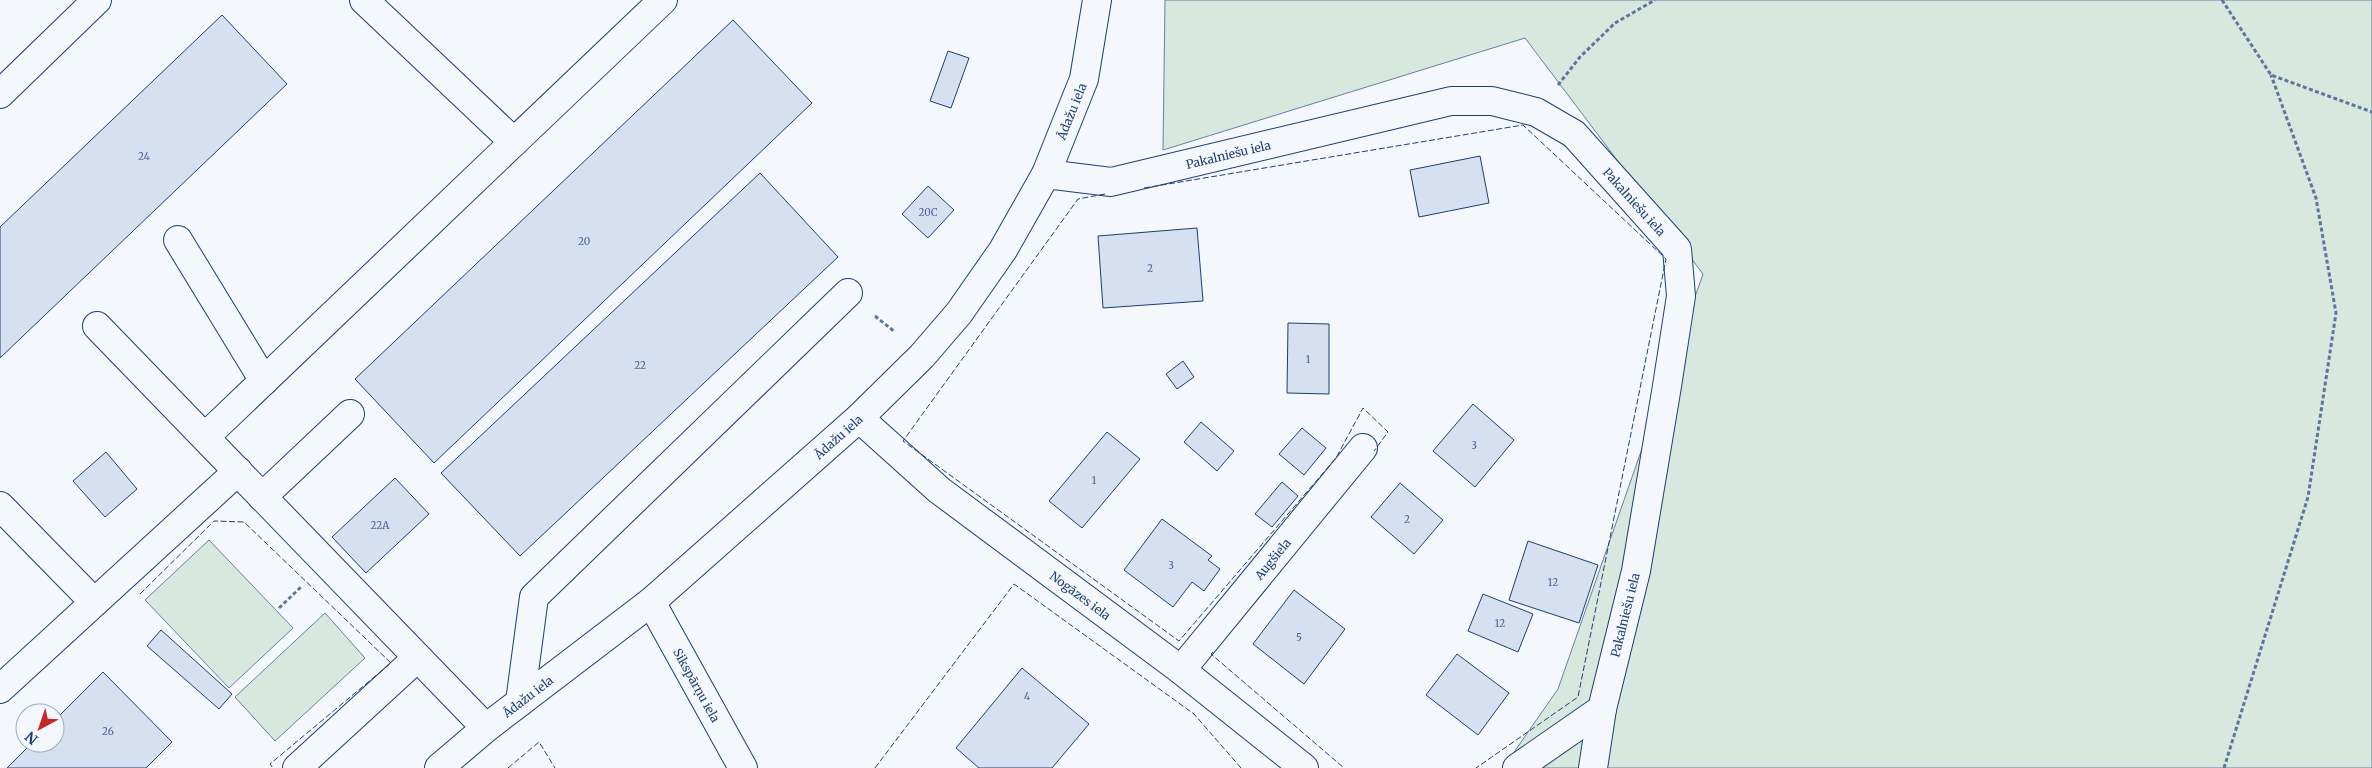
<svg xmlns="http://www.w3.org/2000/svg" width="2372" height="768" viewBox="0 0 2372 768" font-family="Merriweather,serif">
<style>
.green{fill:#d7e8df;stroke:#687fa3}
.building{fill:#d5e0f0;stroke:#1d3f73}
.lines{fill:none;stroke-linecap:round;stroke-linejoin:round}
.minor-casing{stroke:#1d3f73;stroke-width:30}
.path{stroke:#5e769c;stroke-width:3;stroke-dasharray:4 2.5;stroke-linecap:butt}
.minor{stroke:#f4f7fb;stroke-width:28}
.fence{stroke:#1d3f73;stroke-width:1;stroke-dasharray:6 2.5;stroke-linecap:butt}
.labels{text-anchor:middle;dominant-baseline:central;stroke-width:4;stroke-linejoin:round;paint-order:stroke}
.number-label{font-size:10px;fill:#4b6792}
.street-label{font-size:12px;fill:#1d3f73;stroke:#f4f7fb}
</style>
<rect width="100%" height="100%" fill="#f4f7fb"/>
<path class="green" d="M1165,0h1207v768h-869l55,-79 145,-415 -178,-236 -362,112z
M209,540l84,88 -64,60 -84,-88z
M325,613l40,45 -90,83 -40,-44z"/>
<path class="building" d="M222,15l65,69 -287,274v-131z
M733,20l79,83 -378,360 -79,-84z
M948,51l21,7 -18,50 -21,-7z
M1480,156l9,47 -70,14 -9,-47z
M760,173l78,84 -318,299 -79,-83z
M928,186l26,24 -26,28 -26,-24z
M1197,228l6,73 -100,7 -5,-72z
M1288,323l41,1v70l-42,-1z
M1183,361l11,16 -17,12 -11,-15z
M1473,404l41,36 -39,47 -42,-36z
M1201,422l33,29 -17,20 -33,-29z
M1302,428l24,20 -22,27 -25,-21z
M1107,432l33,27 -58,69 -33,-27z
M106,452l31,37 -32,28 -32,-36z
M395,478l34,36 -63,59 -34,-36z
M1282,482l16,14 -26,31 -17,-13z
M1400,483l43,37 -29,34 -43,-37z
M1162,519l50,37 -4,4 12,9 -16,22 -12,-9 -19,25 -49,-37z
M1528,541l70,24 -19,58 -70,-23z
M1294,590l51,39 -41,55 -51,-40z
M1483,594l50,20 -15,38 -50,-21z
M161,630l71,64 -13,15 -72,-63z
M1457,654l52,39 -31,42 -52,-40z
M1022,668l67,56 -37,44h-73l-23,-20z
M103,672l69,70 -26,26h-139l25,-25h23v-23z"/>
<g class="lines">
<defs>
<g id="minor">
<path d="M0,94l97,-94"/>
<path d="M514,142l149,-142"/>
<path id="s1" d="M1046,174l65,8 340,-81h41l44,11 38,22 103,115 4,47 -14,90 -31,185 -34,138 -85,59"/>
<path d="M178,240l86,141"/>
<path d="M97,326l389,402"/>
<path id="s2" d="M859,418l80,72 242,180 123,98"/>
<path d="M205,437l309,-295 -150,-142"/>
<path d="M262,497l88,-83"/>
<path d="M0,506l94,96"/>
<path id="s3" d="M651,602l92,166"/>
<path id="s4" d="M1181,670l182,-222"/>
<path d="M0,689l238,-218"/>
<path d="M520,702l14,-105 314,-304"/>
<path d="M297,768l120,-110"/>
<path id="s5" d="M439,768l47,-40 165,-126 208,-184 63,-62 37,-43 44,-63 43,-76 38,-95 13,-79"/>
<path d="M1593,768l9,-59"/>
</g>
</defs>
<use href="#minor" class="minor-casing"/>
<path class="path" d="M2222,0l49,75 101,37
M1558,85l22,-28 35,-34 40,-23
M875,316l20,16
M279,608l23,-22
M2224,768l84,-271 28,-184 -20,-115 -45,-123"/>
<use href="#minor" class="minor"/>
<path class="fence" d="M1144,188l379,-63 143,134 -88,438 -102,71
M1105,194l-27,5 -175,242 276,200 157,-183 27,-50 25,24 -14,19
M140,594l74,-73 30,1 147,141 -121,101 3,4
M1213,652l-2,2 133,114
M508,768l31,-26 16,26
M875,768l139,-184 180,130 47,54"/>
</g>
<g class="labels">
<g class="number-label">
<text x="144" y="156">24</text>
<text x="928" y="212">20C</text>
<text x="584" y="241">20</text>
<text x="1150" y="268">2</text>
<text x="1308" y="359">1</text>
<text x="640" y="365">22</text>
<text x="1474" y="445">3</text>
<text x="1094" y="480">1</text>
<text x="1407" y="519">2</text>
<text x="380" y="525">22A</text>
<text x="1171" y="565">3</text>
<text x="1553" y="582">12</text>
<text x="1500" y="623">12</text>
<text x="1299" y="637">5</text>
<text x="1027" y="696">4</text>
<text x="108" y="731">26</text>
</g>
<g class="street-label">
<text stroke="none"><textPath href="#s5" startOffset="924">Ādažu iela</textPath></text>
<text stroke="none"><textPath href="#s1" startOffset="186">Pakalniešu iela</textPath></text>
<text stroke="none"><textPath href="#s1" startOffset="636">Pakalniešu iela</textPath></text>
<text stroke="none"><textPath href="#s5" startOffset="519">Ādažu iela</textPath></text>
<text stroke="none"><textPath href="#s4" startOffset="144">Augšiela</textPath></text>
<text stroke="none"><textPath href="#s2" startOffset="284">Nogāzes iela</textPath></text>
<text transform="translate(1625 615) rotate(-76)">Pakalniešu iela</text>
<text stroke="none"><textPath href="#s3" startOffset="95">Sikspārņu iela</textPath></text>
<text stroke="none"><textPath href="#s5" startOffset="114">Ādažu iela</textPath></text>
</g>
</g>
<g transform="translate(40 728) rotate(220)"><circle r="24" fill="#f4f7fb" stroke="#9eadc5"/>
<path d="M0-4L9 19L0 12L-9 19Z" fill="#c62828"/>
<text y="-8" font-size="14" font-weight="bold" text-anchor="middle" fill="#1d3f73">N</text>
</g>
</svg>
